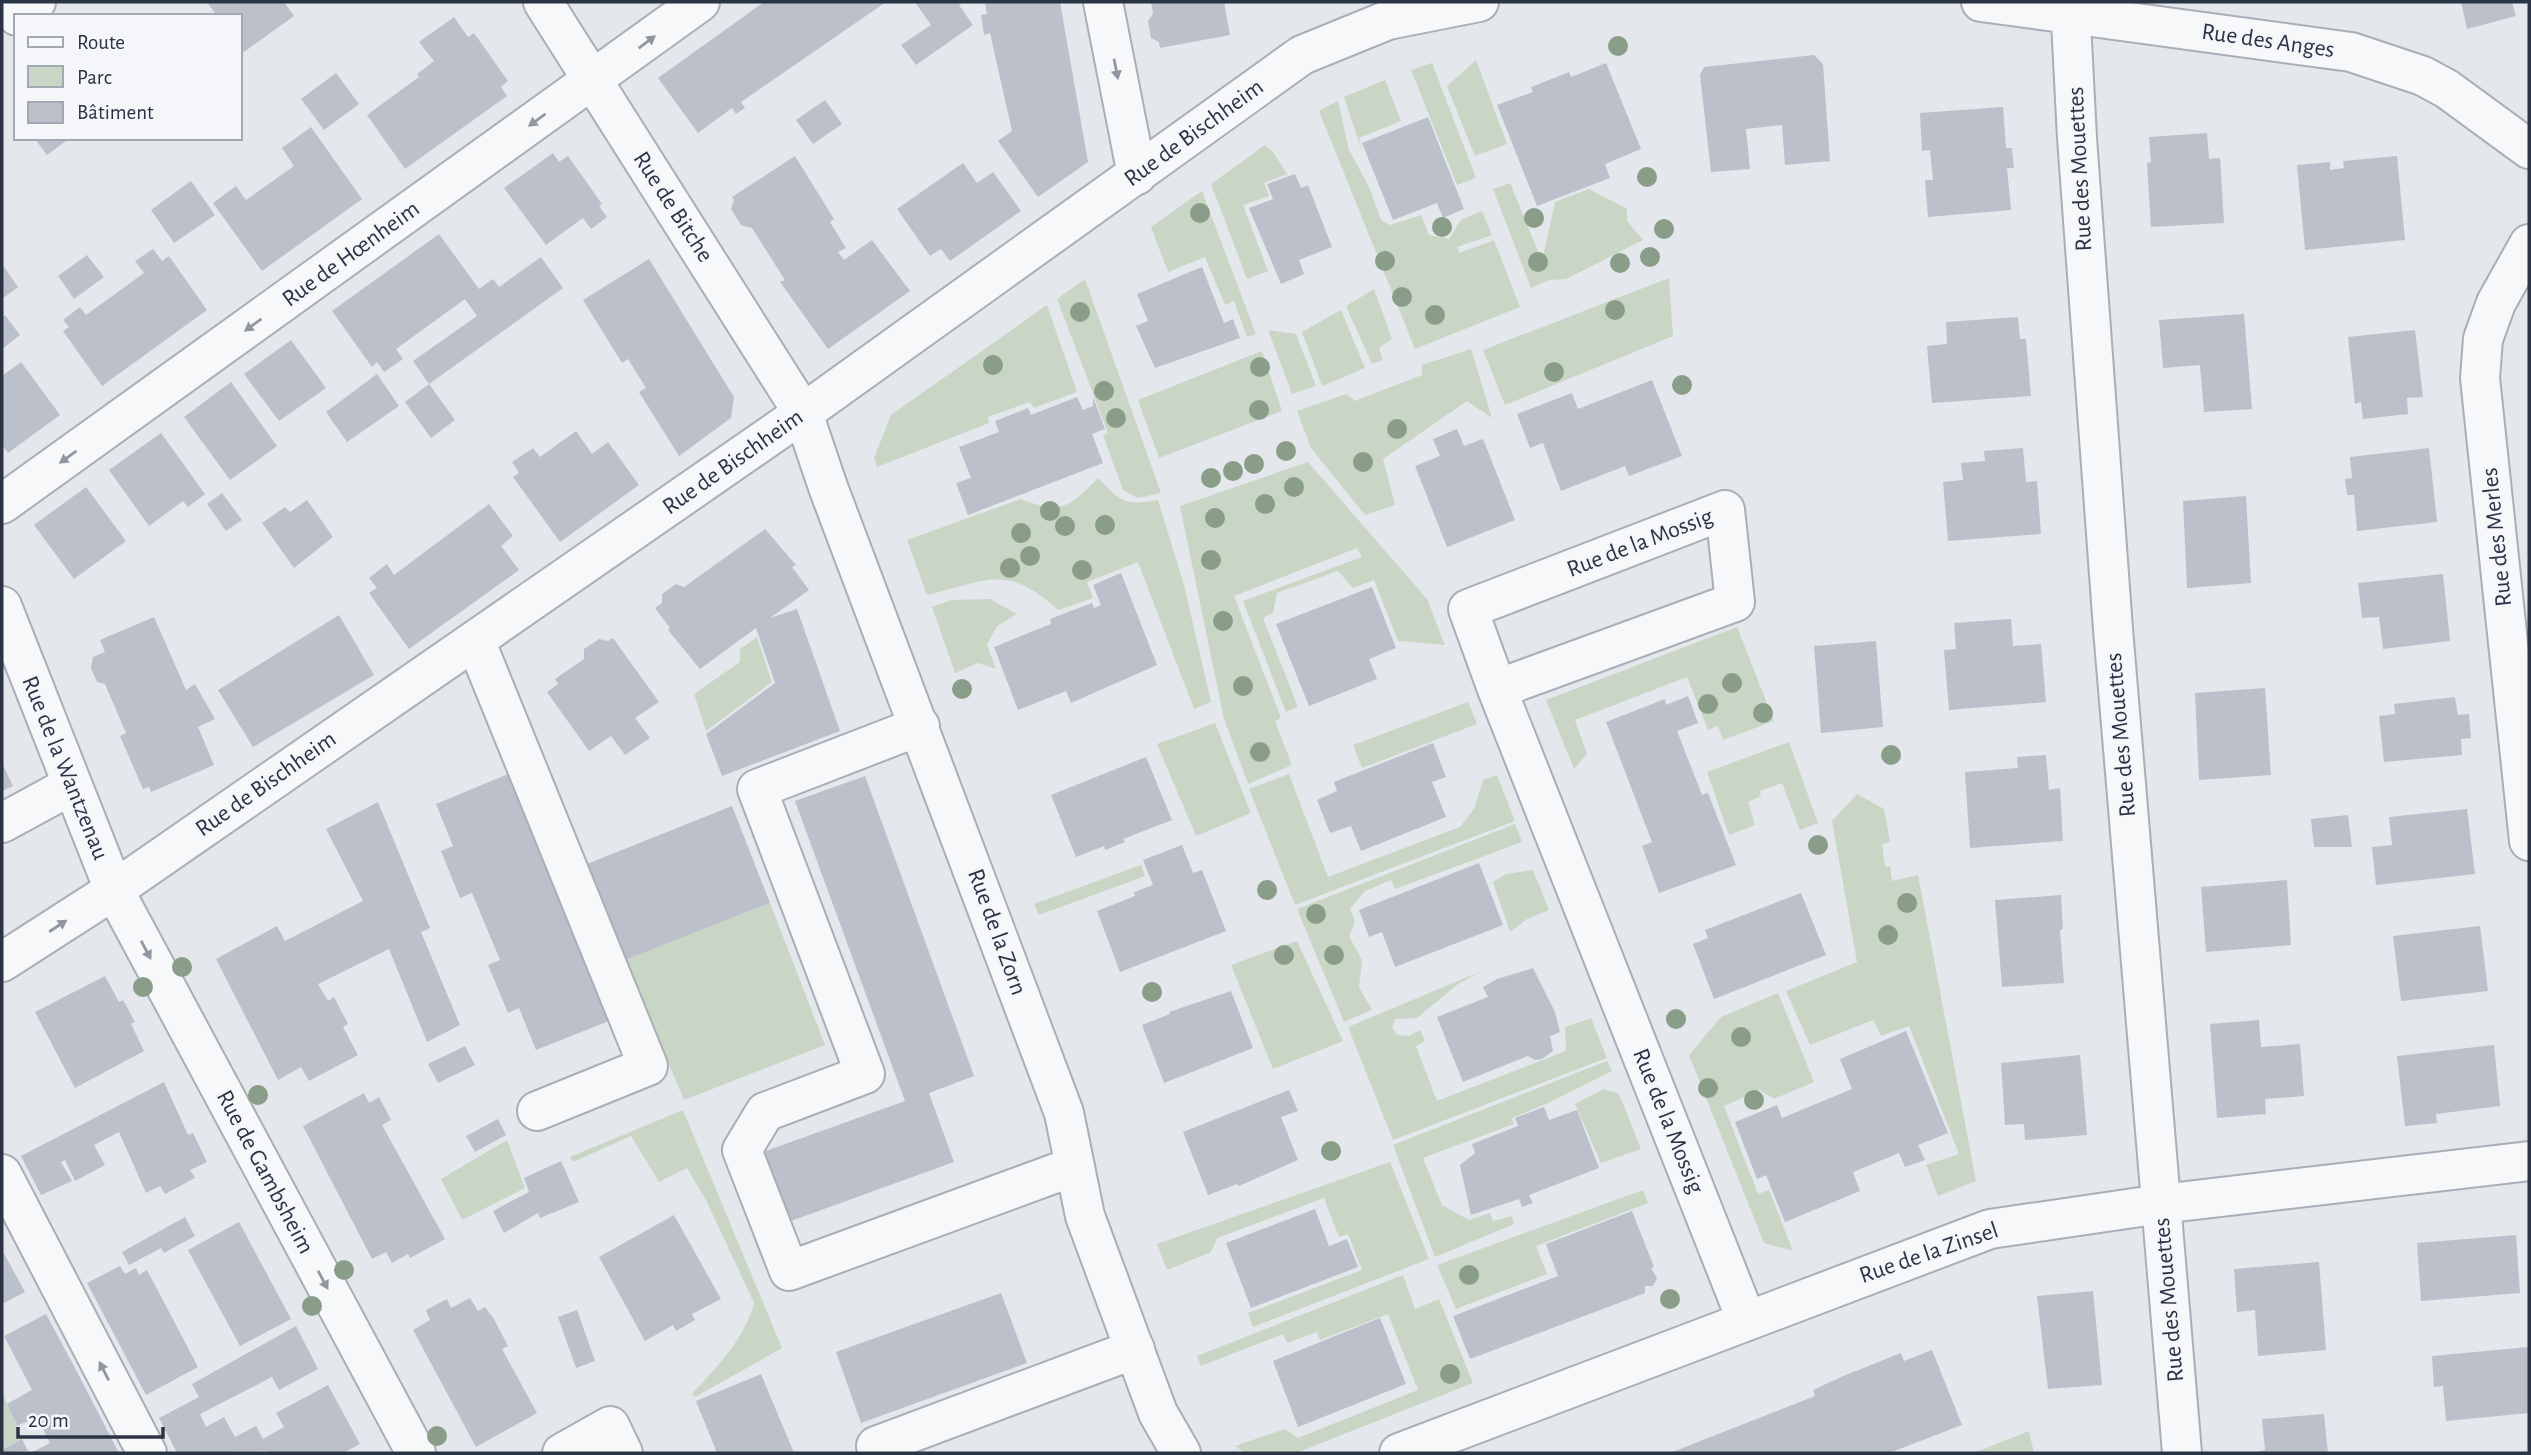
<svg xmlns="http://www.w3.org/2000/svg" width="2531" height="1455" viewBox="0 0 2531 1455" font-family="'Alegreya Sans',sans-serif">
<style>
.green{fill:#c9d6c5}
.building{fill:#bbc0ca}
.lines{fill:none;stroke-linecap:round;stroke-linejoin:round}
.minor-casing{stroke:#a9aeb7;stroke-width:42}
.minor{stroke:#f7f8fa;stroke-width:38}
.tree{fill:#899d89}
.oneway{fill:#9196a0}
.labels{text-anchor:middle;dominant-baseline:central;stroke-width:5;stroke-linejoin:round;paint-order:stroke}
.street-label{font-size:24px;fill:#2b3445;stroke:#f4f6f9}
</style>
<rect width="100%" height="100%" fill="#e4e7ec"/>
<path class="green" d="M1476,60l31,84 -32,12 -28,-70z
M1432,63l44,115 -19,7 -46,-115z
M1385,80l16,41 -42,17 3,13 -18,-54z
M1338,101l11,49 21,39 11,31 9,5 31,-10 8,20 20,4 12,-19 21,-9 10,24 -35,12 2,6 35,-13 26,67 -105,42 -96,-238z
M1265,145l8,7 14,22 -23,9 5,13 -26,9 25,66 -21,8 -36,-95z
M1510,183l32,78 13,-59 34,-13 38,20v12l16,19 -77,39 -17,1 -18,8 -38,-99z
M1202,191l54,143 -9,3 -13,-36 -9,4 -20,-48 -37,15 -17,-45z
M1669,278l4,58 -168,69 -22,-55z
M1085,279l76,214 -23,5 -15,-8 -20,-55 5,-2 -51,-134z
M1374,289l18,50 -13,9 4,12 -11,4 -26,-58z
M1047,305l30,87 -43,16 -4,-6 -42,15 1,6 -112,44 -3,-9 17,-43z
M1341,310l24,58 -43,18 -20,-54z
M1268,330l28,4 20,52 -24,8z
M1471,349l21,69 -25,-17 -84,58 12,46 -30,10 -54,-67 -14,-37 49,-17 9,7 67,-26v-10z
M1262,351l20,60 -123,47 -21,-58z
M1308,462l119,137 18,46 -47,-4 -24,-61 -21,8 -15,-17 -61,22 -4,20 -10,5 35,89 -12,5 -43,-111 119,-44 -5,-9 -123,48 47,122 -6,3 17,44 -44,19 -24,-65 -44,-213z
M1098,478c22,24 28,28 60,22l26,85 27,117 -17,7 -56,-147 -51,20 6,16 -35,12c-51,-47 -71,-29 -131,-15l-20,-55 114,-41c40,16 49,8 77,-21z
M990,599l27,15 -20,12 -10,19 9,24 -18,-6 -23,10 -23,-66 20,-7z
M1737,627l37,94 -51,19 -5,-14 -10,4 -21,-53 -112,43 12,34 -13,15 -28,-69z
M757,637l15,45 -66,49 -12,-37 46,-32v-13z
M1468,702l9,22 -115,44 -9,-23z
M1215,723l36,90 -55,23 -39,-92z
M1789,742l29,81 -18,7 -18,-47 -22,8 1,5 -13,6 7,23 -26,10 -22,-63z
M1289,774l39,103 132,-50 14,-18 9,-29 14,-5 18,46 -220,84 -46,-116z
M1857,794l27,15 6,33 -8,2 3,23 5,-1 2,15 26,-6 58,306 -38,15 -12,-31 33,-11 -50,-128 -28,10 -8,-16 -63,25 -24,-54 71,-29 -25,-141z
M1515,824l7,18 -127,47 -4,-9 -26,11 -15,18 5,12 -6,15 13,24 -3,27 13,23 -28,12 -47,-113z
M1141,865l4,11 -106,39 -5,-11z
M1533,870l16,40 -22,9 -17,13 -17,-50 13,-8z
M770,903l55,142 -141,55 -59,-140z
M1297,941l46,100 -70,28 -42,-104z
M1482,971l-24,13 -41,34 -22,1 -3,8 5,8 12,1 11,-6 5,11 -9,5 21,55 129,-50 -1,-24 26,-9 16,40 -214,82 -45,-113z
M1778,993l36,89 -40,17 -14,-9 -36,16 34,88 11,-4 24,61 -29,-8 -75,-188 32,-38z
M1607,1061l5,10 -64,32 -36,15 2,6 -91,34 19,47 27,15 21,-7 3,8 19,-5 2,8 -79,33 -42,-112z
M1604,1089l15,5 22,55 -40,14 -26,-59z
M683,1110l99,238 -87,49 -3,-3c24,-26 53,-55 62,-91l-48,-103 -19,-32 -28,14 -28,-46 -58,26 -3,-5z
M507,1140l18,48 -63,32 -21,-41z
M1390,1162l39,97 -176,68 -5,-14 114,-43 -14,-36 -9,3 -15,-39 -107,40 -6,14 -44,18 -10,-26z
M1643,1190l5,13 -112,43 11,28 -91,35 -19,-44z
M1403,1275l12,34 24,-10 34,84 -177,70h-51l-10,-7 50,-17 13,9 120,-48 -30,-76 -68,26 -3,-8 -30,11 -4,-9 -82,32 -4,-10z
M2,1392l20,47 -19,9 2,5h-3z
M2029,1431l5,22h-60z"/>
<path class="building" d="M207,2h77l10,14 -50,36 -4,-5v-31h-23z
M764,2h122l-145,100 4,6 -9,6 -4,-6 -34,25 -40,-55z
M915,2h48l-4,3 14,20 -57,40 -15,-20 30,-20z
M1060,2l28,160 -50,35 -40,-56 14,-10 -22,-98 -6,2 -3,-20 6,-1 -2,-11z
M1151,2h73l6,33 -70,13 -1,-6 -8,-4 -3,-17 5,-7z
M2461,2h51l4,14 -49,13z
M454,17l14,20 6,-4 34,48 -7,6 6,9 -102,73 -38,-54 52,-38 -2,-3 17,-13 -15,-19z
M1814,55l9,9 7,97 -45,4 -3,-40 -36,4 4,40 -39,3 -11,-97 4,-8z
M1606,63l35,86 -36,15 5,14 -73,28 -40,-101 36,-13 -2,-5 38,-15 2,5z
M336,73l23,31 -35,26 -23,-31z
M825,100l17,24 -29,20 -17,-24z
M2003,107l3,41h6l2,20h-7l4,42 -83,7 -3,-37h8l-3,-30 -8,1 -2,-38z
M1428,117l36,92 -21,9 -6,-15 -44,17 -31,-77z
M311,127l51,72 -100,72 -49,-68 23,-17 10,14 48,-34 -12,-18z
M2207,133l2,26 11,-1 4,65 -73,4 -4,-64 4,-1 -2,-25z
M34,138h36l-23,17z
M553,153l6,9 9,-6 34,48 -3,2 8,11 -16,12 -8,-11 -37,27 -42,-57z
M795,156l39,63 -4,3 16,26 -8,4 6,8 28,-20 38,51 -82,58 -48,-67 5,-2 -33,-52 -11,-3 -10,-16 3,-9 -2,-3z
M2397,156l8,84 -100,10 -8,-85 33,-3v8l14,-2 -1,-7z
M963,163l14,20 16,-11 28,39 -71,50 -9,-12 -11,7 -33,-47z
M1295,174l6,14 7,-3 24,62 -33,13 5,14 -23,10 -32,-76 24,-9 -6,-15z
M191,181l24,34 -41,28 -23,-33z
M439,234l40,55 14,-10 6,8 42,-30 22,31 -134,96 -16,-23 64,-45 -12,-17 -69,50 7,10 -19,13 -7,-10 -5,5 -40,-56z
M153,249l9,12 7,-5 38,54 -105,76 -39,-55 6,-4 -6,-7 17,-13 6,8 58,-42 -9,-12z
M87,255l17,22 -30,22 -16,-23z
M649,259l85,138 -3,21 -52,38 -40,-64 7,-4 -18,-29 -6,4 -39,-63z
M2,264l16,23 -16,12z
M1202,267l22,56 9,-4 7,19 -85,30 -19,-42 12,-5 -11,-27z
M2244,314l8,95 -48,3 -4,-47 -37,3 -4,-48z
M5,315l15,20 -18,14v-31z
M2018,317l2,22h6l5,57 -99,7 -5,-57 20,-2 -1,-22z
M2415,330l8,67 -16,1 1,16 -45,5 -2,-17 -6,2 -7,-67z
M291,340l35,48 -47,33 -35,-47z
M21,362l39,53 -52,38 -6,-8v-69z
M377,374l22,32 -52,36 -21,-30z
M1652,380l30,76 -53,20 -4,-10 -64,25 -18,-48 -13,5 -13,-34 55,-21 6,16z
M231,382l46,64 -47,34 -46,-63z
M429,384l26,36 -24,18 -26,-36z
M1077,397l6,13 10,-4v-9l12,32 -13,5 11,29 -135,52 -12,-32 15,-5 -12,-31 40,-15 -4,-11 33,-13 3,7z
M1457,429l7,17 19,-7 32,81 -68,27 -32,-81 25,-10 -7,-17z
M576,431l16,23 16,-12 31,43 -79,57 -47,-65 6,-4 -7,-11 21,-14 7,9z
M161,433l44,61 -17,13 -5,-6 -34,25 -40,-56z
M2023,448l3,34 11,-1 4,53 -93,7 -5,-59 20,-2 -2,-17 24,-2 -1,-10z
M2429,448l8,74 -80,9 -3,-36h-7l-2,-16 7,-1 -2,-21z
M86,487l40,54 -52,38 -40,-54z
M222,493l20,27 -16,11 -19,-27z
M2246,496l5,87 -64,5 -4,-87z
M307,500l26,37 -39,31 -32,-45 23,-16 5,5z
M489,504l24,32 -12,10 18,24 -110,79 -40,-56 8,-5 -8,-10 18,-14 7,11z
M765,529l31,36 -4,2 17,23 -39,28 27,-9 43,122 -118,45 -16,-42 69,-51 -19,-55 -56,41 -32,-39 2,-2 -15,-20 7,-5v-9l14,-10 8,3z
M1121,573l36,92 -86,38 -5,-12 -48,19 -24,-63 57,-23 -1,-5 42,-16 2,5 7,-3 -8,-20z
M2443,574l7,67 -67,8 -4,-32 -17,1 -4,-35z
M1372,587l24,61 -27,11 8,20 -68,27 -33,-82z
M339,615l35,60 -121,72 -35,-57z
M154,617l32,73 9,-6 20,35 -17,8 16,38 -63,27 -2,-5 -6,2 -23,-53 6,-3 -21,-49 -8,-2 -6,-14 2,-11 12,-5 -5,-12z
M2011,619l2,27 28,-2 5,58 -97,8 -5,-60 12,-1 -2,-26z
M613,638l46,64 -24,16 15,20 -25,17 -14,-19 -22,15 -42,-59 11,-8 -3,-5 29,-20v-10l15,-10 9,2z
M1876,641l7,86 -62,6 -7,-87z
M2265,688l6,87 -72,5 -4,-87z
M1688,696l10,27 -21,8 25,64 6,-2 28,72 -77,28 -17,-47 10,-4 -46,-120 59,-23 1,6z
M2455,697l3,18 11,-1 2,24 -10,1 1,16 -78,7 -5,-46 16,-2 -1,-10z
M1433,743l13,34 -14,5 14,35 -85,34 -10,-25 -21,7 -13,-33 20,-9 -3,-9z
M2046,755l3,35 11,-2 3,53 -93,7 -5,-76 53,-4 -1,-11z
M1146,757l26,63 -49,19 2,3 -20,8 -1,-4 -28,11 -25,-62z
M2,763l11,23 -11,5z
M508,774l101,247 -73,29 -17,-42 -11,5 -20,-48 12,-5 -28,-67 -12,5 -19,-47 12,-5 -17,-42z
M865,776l109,300 -45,17 25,69 -166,60 -25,-70 142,-51 -110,-300z
M378,802l52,126 -9,4 39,93 -33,17 -38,-93 -71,35 10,17 6,-4 14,27 -5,3 15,28 -49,26 -8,-14 -23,13 -62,-121 61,-33 8,15 78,-40 -37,-72z
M732,806l38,97 -145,57 -38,-96z
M2467,809l8,65 -99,11 -4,-38 20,-2 -3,-28z
M2348,815l4,32h-38l-3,-28z
M1182,845l11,28 9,-3 24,61 -106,41 -23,-61 38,-15 -1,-4 19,-7 -10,-25z
M1479,863l24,62 -108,42 -13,-35 -13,5 -10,-27z
M2287,880l4,65 -85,7 -5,-65z
M1801,893l25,62 -112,44 -21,-55 15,-6 -3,-8z
M2061,895l2,34 -3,1 4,53 -62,4 -7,-87z
M2480,926l8,65 -87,10 -8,-65z
M1533,968l22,44 5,20 -10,4 3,15 -11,8 -7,1 -7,-4 -65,26 -26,-65 51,-20 -5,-10 14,-8z
M105,976l14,26 4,-2 12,22 -4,2 13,27 -69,37 -40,-76z
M1231,991l22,57 -89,35 -22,-58 28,-11 -1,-2z
M2259,1020l2,27 39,-3 4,52 -39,3 1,15 -49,4 -7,-94z
M1906,1031l42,102 -30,12 7,15 -20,7 -6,-14 -46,19 7,19 -75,31 -19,-47 -9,4 -22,-57 42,-17 5,13 70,-29 -12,-30z
M2494,1045l6,61 -64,8 1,9 -32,3 -8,-70z
M465,1046l10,19 -37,18 -10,-19z
M2080,1055l7,80 -62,5 -1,-16 -19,1 -4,-62z
M164,1082l24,53 5,-2 14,29 -17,8 5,8 -30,16 -5,-8 -14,7 -27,-61 -25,13 11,20 -30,16 -10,-21 -4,2 11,19 -31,14 -20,-39z
M1289,1090l9,21 -17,6 17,43 -59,26 -2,-2 -29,11 -25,-63z
M364,1093l5,10 10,-6 12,23 -9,5 63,114 -35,19 -2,-4 -16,9 -6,-11 -14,7 -69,-133z
M1544,1107l5,13 28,-10 22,58 -70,27 4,8 -11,4 -3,-8 -48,16 -11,-50 15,-12 -3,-9 46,-18 -3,-8z
M498,1119l8,16 -31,17 -9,-16z
M561,1161l18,41 -39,16 -2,-5 -34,20 -11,-22 36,-19 -5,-14z
M1315,1209l14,37 18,-7 11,28 -107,41 -25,-65z
M1632,1211l22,56 -3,1 6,10 -4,8h-8v7l-175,66 -17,-43 105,-40 -12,-32z
M674,1215l47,84 -29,15 3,6 -19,11 -3,-6 -28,16 -46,-84z
M185,1217l10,19 -31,17 -3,-5 -32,17 -7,-13z
M239,1222l52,97 -51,27 -52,-96z
M2516,1235l4,58 -99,8 -4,-58z
M2,1250l23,42 -23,12z
M2319,1262l7,88 -68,6 -3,-46 -18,2 -3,-43z
M120,1266l5,8 11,-6 3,7 8,-5 51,97 -52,28 -59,-112z
M2093,1291l9,94 -54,4 -11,-93z
M1001,1293l26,70 -166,60 -25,-71z
M470,1298l8,13 7,-4 9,12 14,27 -6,3 35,64 -61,34 -63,-117 17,-10 -4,-10 21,-11 4,9z
M577,1310l18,51 -19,7 -18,-51z
M46,1314l29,54 44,85h-88l19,-10 -13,-26 -20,9 -10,-22 25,-14 -28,-54z
M1380,1318l26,66 -108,43 -25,-66z
M296,1326l22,43 -39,21 -7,-13 -72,37 6,13 18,-10 11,20 21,-11 7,13 21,-12 -8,-14 52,-28 32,59 -17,9h-73l-1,-2 -92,2 -18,-35 40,-21 -7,-13z
M2529,1347v66l-83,8 -3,-35 -9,1 -2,-31z
M1932,1350l30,75 -73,28h-219l145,-57 -2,-6 28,-13 60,-24 3,8z
M761,1374l33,79h-77l-21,-52z
M2324,1414l4,39h-74l11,-3 -3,-31z
M22,1439l6,12 -23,2 -2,-4z"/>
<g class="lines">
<defs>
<path id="minor" d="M543,2l260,411 25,74 236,626 21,103 73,197 23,40
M1103,2l34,173
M1981,2l370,50 72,24 24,13 82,60
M2070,2l7,136 36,491 69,824
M17,16l19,-14
M2529,244l-33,59 -13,36 -3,39 49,463
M2,504l698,-502
M2,606l112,284 302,563
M475,640l173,426 -111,45
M1497,689l238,-87 -10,-92 -257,99 29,80 249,630
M920,726l-163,63 108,285 -100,38 -23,38 47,121 286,-105
M2,823l70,-38
M2,962l112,-72 689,-477 499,-358 86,-35 91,-18
M2,1174l145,279
M876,1446l259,-97
M562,1453l48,-27 13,27
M1399,1453l591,-224 171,-25 368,-43"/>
</defs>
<use href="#minor" class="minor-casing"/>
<use href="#minor" class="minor"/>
</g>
<g class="tree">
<circle cx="1618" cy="46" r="10"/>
<circle cx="1647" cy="177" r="10"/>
<circle cx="1200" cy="213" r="10"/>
<circle cx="1534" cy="218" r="10"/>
<circle cx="1442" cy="227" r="10"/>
<circle cx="1664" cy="229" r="10"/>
<circle cx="1650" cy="257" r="10"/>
<circle cx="1385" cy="261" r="10"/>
<circle cx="1538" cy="262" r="10"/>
<circle cx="1620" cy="263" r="10"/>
<circle cx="1402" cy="297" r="10"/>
<circle cx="1615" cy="310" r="10"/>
<circle cx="1080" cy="312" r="10"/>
<circle cx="1435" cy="315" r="10"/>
<circle cx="993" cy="365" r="10"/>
<circle cx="1260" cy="367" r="10"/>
<circle cx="1554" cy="372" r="10"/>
<circle cx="1682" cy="385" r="10"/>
<circle cx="1104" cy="391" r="10"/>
<circle cx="1259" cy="410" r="10"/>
<circle cx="1116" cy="418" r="10"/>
<circle cx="1397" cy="429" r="10"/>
<circle cx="1286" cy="451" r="10"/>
<circle cx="1363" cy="462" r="10"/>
<circle cx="1254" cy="464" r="10"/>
<circle cx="1233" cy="471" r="10"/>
<circle cx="1211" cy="478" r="10"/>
<circle cx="1294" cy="487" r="10"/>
<circle cx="1265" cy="504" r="10"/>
<circle cx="1050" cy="511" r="10"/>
<circle cx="1215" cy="518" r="10"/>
<circle cx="1105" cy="525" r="10"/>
<circle cx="1065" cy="526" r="10"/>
<circle cx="1021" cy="533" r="10"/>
<circle cx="1030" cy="556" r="10"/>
<circle cx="1211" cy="560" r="10"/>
<circle cx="1010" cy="568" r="10"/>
<circle cx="1082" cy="570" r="10"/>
<circle cx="1223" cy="621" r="10"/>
<circle cx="1732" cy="683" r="10"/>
<circle cx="1243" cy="686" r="10"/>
<circle cx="962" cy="689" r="10"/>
<circle cx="1708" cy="704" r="10"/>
<circle cx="1763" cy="713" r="10"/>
<circle cx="1260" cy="752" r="10"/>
<circle cx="1891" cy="755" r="10"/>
<circle cx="1818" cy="845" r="10"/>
<circle cx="1267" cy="890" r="10"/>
<circle cx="1907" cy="903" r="10"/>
<circle cx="1316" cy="914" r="10"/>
<circle cx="1888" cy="935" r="10"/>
<circle cx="1284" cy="955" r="10"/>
<circle cx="1334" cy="955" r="10"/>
<circle cx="182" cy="967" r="10"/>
<circle cx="143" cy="987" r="10"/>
<circle cx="1152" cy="992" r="10"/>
<circle cx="1676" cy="1019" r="10"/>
<circle cx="1741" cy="1037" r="10"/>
<circle cx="1708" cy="1088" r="10"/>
<circle cx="258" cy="1095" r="10"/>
<circle cx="1754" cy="1100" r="10"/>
<circle cx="1331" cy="1151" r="10"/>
<circle cx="344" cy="1270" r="10"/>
<circle cx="1469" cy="1275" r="10"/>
<circle cx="1670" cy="1299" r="10"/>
<circle cx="312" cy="1306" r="10"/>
<circle cx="1450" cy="1374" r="10"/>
<circle cx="437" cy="1436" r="10"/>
</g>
<defs><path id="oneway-solid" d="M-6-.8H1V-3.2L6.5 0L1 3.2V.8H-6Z" transform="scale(1.75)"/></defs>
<g class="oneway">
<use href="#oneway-solid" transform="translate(647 42) rotate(-37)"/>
<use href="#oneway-solid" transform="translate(1116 69) rotate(79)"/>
<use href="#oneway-solid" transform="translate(537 120) rotate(144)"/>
<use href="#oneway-solid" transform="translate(253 325) rotate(144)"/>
<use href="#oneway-solid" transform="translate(68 457) rotate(144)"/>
<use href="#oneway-solid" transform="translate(58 926) rotate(-33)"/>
<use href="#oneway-solid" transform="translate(146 950) rotate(62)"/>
<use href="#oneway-solid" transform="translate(323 1280) rotate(62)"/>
<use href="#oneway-solid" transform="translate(104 1371) rotate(-117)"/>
</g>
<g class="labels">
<g class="street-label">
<text transform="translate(2268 41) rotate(8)">Rue des Anges</text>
<text transform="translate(1194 133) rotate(-36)">Rue de Bischheim</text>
<text transform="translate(2080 169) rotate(-93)">Rue des Mouettes</text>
<text transform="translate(673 207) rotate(57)">Rue de Bitche</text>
<text transform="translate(351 254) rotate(-36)">Rue de Hœnheim</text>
<text transform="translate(733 462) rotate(-35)">Rue de Bischheim</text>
<text transform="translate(2497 537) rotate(-96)">Rue des Merles</text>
<text transform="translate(1640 543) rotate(-21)">Rue de la Mossig</text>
<text transform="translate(2121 735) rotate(-95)">Rue des Mouettes</text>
<text transform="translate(65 768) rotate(68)">Rue de la Wantzenau</text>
<text transform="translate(266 784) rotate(-35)">Rue de Bischheim</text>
<text transform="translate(997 932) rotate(70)">Rue de la Zorn</text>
<text transform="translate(1668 1121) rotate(68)">Rue de la Mossig</text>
<text transform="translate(265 1172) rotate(62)">Rue de Gambsheim</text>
<text transform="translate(1929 1253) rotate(-19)">Rue de la Zinsel</text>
<text transform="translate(2169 1300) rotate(-95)">Rue des Mouettes</text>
</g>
</g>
<rect width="2531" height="1455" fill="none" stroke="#2b3445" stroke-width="7"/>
<rect x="14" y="14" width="228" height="126" fill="#f4f6f9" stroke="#a4a8b1" stroke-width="2"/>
<rect x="28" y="37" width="35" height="10" fill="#f7f8fa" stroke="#a4a8b1" stroke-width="2"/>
<text x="77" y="49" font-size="21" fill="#2b3445">Route</text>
<rect x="28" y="66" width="35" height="21" fill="#c9d6c5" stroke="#a4a8b1" stroke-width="2"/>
<text x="77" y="84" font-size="21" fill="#2b3445">Parc</text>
<rect x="28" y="102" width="35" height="21" fill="#bbc0ca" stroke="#a4a8b1" stroke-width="2"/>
<text x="77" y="119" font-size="21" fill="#2b3445">Bâtiment</text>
<path d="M18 1427v10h145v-10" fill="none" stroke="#2b3445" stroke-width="3.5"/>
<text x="28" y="1427" font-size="21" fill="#2b3445" stroke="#f4f6f9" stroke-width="5" paint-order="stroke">20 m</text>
</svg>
